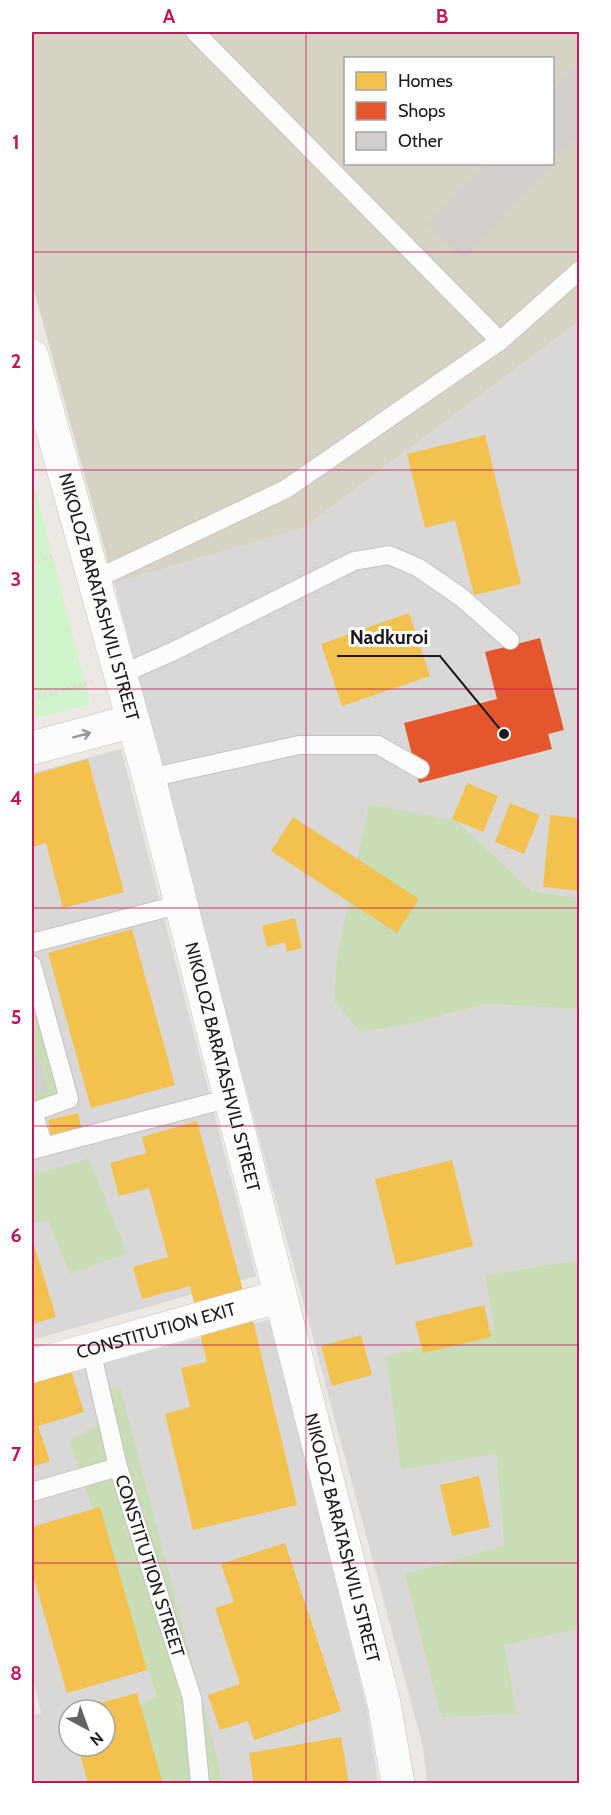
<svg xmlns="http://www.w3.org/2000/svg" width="611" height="1815" viewBox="0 0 611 1815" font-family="Cabin,sans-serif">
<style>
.residential{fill:#dad8d6;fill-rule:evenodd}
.construction{fill:#d6d3c5;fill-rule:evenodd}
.forest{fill:#c8dcb6}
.park{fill:#cff4cc}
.homes{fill:#f2c14e}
.shops{fill:#e4572e}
.building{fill:#d2cecb}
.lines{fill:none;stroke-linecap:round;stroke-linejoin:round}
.lane-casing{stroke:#c4c2c0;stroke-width:20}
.street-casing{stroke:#c4c2c0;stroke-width:34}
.path{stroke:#ebd8d6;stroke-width:4;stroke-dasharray:3 3;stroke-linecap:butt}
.lane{stroke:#fcfcfb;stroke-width:18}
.street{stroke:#fcfcfb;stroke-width:33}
.oneway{stroke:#979797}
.grid{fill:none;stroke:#c2185b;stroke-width:1.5;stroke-opacity:0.55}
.labels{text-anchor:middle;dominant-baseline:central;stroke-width:6;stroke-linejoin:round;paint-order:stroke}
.street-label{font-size:18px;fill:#1c1c1c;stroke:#fff}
.leader{fill:none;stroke:#1c1c1c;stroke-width:2}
.callout-dot{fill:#1c1c1c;stroke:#fff;stroke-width:2}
.callout-label{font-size:20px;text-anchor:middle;font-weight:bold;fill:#1c1c1c;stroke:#fff;stroke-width:6;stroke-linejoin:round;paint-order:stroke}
.neatline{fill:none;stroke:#c2185b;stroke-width:2}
.grid-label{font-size:20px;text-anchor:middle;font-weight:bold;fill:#c2185b}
</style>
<rect width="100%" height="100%" fill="#ece8e4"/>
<path class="residential" d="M579,321v577l-47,-7 -75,-70 -96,211 46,-7 79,-21 93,5v251l-94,15 9,54 -108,27 110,97 8,94v98l75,-16v154h-152l-4,-36 -194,-721 -115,-443 189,-55z
M121,749l135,527 -224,64v-116l16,-5 41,-61 -57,17v-65l28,-9 -28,-100v-228z
M271,1319l96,390 11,74h-156l-4,-22 -117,-338 -31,17 86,257 6,86 -130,1v-68l9,-3 -9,-37v-294zM69,1710h36v36h-36z"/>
<path class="construction" d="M32,32h547v289l-276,207 -189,55 -82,-300zM346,58h206v106h-206z"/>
<path class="forest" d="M369,804l88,17 75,70 47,7v111l-93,-5 -79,21 -46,7 -27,-31 3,-45z
M32,1001l28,100 -28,9z
M89,1158l38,95 -57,21 -22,-54 -16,4v-49z
M579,1260v369l-75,16 13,69 -76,3 -36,-143 99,-28 -8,-92 -95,16 -15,-114 108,-27 -9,-54z
M120,1387l98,374 4,22h-60l-26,-75 20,-12 -87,-256 32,-17 -8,-33z"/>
<path class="park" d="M32,476l58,228 -58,15z"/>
<path class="homes" d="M485,435l36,149 -47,11 -19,-75 -30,8 -18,-74z
M409,613l21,63 -88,30 -21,-62z
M88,759l36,133 -61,16 -17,-65 -14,4v-72z
M467,783l31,13 -15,36 -31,-13z
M510,803l30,12 -16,39 -29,-12z
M550,815l30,3v73l-37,-4z
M293,817l126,82 -22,34 -126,-82z
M295,918l7,30 -15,4 -2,-10 -18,5 -5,-21z
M132,929l43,156 -84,23 -43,-155z
M78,1113l4,19 -30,7 -4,-19z
M197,1121l48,177 -49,13 -6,-25 -48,13 -9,-32 35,-10 -19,-69 -30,8 -9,-33 36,-10 -4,-16z
M452,1160l21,86 -77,19 -21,-86z
M32,1238l24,79 -24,7z
M484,1305l7,32 -68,16 -8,-31z
M252,1316l45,189 -104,25 -28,-116 25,-7 -9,-39 26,-6 -8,-33z
M361,1335l11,40 -40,11 -11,-40z
M68,1361l16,51 -46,14 12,35 -18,6v-94z
M479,1476l11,51 -38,9 -12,-51z
M100,1507l47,163 -80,23 -35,-121v-45z
M285,1543l56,168 -87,29 -6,-19 -28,9 -12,-35 32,-11 -25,-76 19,-6 -13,-38z
M137,1693l26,91h-75l-10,-38h27v-36l-27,-1z
M341,1737l8,47h-95l-5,-31z"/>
<path class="shops" d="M540,638l24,92 -16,4 4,15 -133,34 -15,-60 93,-24 -12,-47z"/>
<path class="building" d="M575,65l5,5v64l-28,29v-73z
M484,164h68l-88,95 -37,-34z
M38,1055l10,36 -16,5v-40z"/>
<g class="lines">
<defs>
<g id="lane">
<path d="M195,32l305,309"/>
<path d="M94,580l192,-91 214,-148 80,-71"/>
<path d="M120,675l56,-25 178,-89 35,-6 30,13 42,29 49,43"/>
<path d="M149,778l150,-33h79l42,24"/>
<path d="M32,943l149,-39"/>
<path d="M32,965l37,134 -36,13 11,35"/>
<path d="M32,1150l198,-52"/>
<path id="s1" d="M91,1350l27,117 74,231 8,86"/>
<path d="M32,1492l86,-25"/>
</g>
<g id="street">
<path id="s2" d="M32,356l117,422 32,126 203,799 14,81"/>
<path d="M32,748l101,-27"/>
<path id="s3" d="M32,1366l248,-70"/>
</g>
</defs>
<use href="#lane" class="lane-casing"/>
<use href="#street" class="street-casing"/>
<path class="path" d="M32,562l22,-6
M32,698l60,-16"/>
<use href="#lane" class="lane"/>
<use href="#street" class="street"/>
</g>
<defs><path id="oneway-shaft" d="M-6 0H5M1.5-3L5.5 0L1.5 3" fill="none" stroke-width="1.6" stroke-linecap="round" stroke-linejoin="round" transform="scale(1.5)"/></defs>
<use class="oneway" href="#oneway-shaft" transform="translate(82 735) rotate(-15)"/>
<path class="grid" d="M306,32v1752M32,252h548M32,470h548M32,689h548M32,908h548M32,1126h548M32,1345h548M32,1563h548"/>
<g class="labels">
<g class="street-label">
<text stroke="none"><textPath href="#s2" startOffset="250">NIKOLOZ BARATASHVILI STREET</textPath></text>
<text stroke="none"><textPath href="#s2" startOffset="736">NIKOLOZ BARATASHVILI STREET</textPath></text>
<text stroke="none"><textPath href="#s3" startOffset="129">CONSTITUTION EXIT</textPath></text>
<text stroke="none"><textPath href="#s2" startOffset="1222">NIKOLOZ BARATASHVILI STREET</textPath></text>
<text stroke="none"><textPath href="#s1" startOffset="224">CONSTITUTION STREET</textPath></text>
</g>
</g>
<path class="leader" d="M504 734L440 656H337"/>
<circle class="callout-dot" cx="504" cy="734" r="6"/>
<g class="callout-label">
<text x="389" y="644">Nadkuroi</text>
</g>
<rect width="611" height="1815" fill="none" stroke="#ffffff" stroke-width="66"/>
<rect x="344" y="57" width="210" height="108" fill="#ffffff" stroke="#a4a4a4" stroke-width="1.5"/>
<rect x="356" y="72" width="30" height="18" fill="#f2c14e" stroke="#a4a4a4" stroke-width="1.5"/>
<text x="398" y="87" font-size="18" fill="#1c1c1c">Homes</text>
<rect x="356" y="102" width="30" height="18" fill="#e4572e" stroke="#a4a4a4" stroke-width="1.5"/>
<text x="398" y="117" font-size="18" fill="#1c1c1c">Shops</text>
<rect x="356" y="132" width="30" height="18" fill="#d2cecb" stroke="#a4a4a4" stroke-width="1.5"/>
<text x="398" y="147" font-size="18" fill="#1c1c1c">Other</text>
<g transform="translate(87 1728) rotate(139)"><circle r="28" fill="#ffffff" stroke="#a4a4a4" stroke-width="1.5"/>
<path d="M0-4.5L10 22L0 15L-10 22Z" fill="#656362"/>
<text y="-9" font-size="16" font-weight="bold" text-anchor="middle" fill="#1c1c1c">N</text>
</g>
<rect x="33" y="33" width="545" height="1749" class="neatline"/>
<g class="grid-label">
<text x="169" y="23">A</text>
<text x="442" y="23">B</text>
<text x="16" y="149">1</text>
<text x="16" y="368">2</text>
<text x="16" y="586">3</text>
<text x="16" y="805">4</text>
<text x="16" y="1024">5</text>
<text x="16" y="1242">6</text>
<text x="16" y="1461">7</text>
<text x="16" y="1680">8</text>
</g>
</svg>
